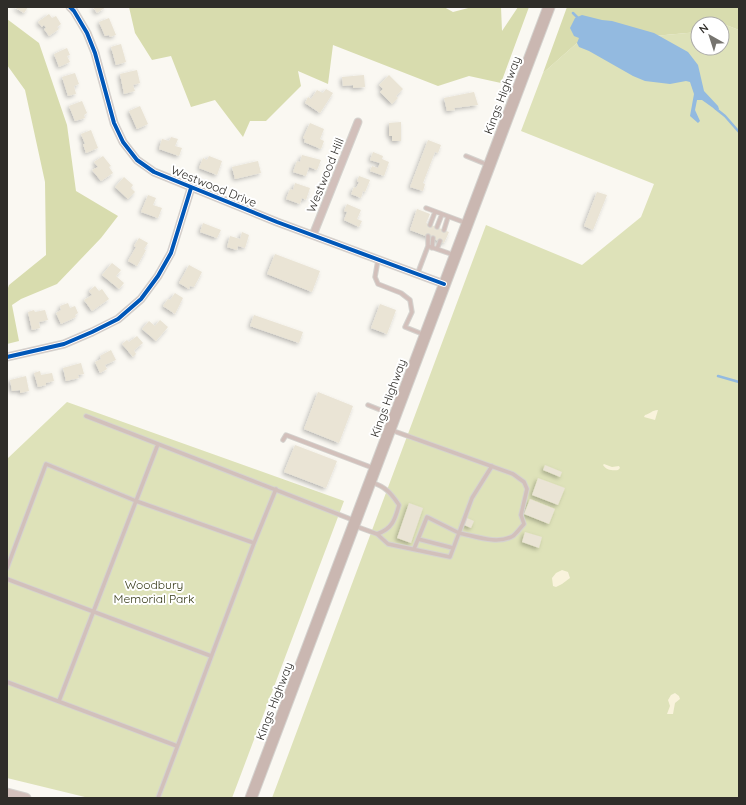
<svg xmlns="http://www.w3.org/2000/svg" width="746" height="805" viewBox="0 0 746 805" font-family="Quicksand,sans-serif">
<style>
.green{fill:#dee2b9}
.forest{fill:#d8dcae}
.sand{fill:#f9f3dc}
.water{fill:#93bae0}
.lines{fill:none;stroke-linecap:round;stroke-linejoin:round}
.stream{stroke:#93bae0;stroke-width:2.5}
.building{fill:#eae4d5;filter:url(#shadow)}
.service-casing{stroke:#d5d3cf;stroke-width:5.5}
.minor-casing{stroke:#d5d3cf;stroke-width:9}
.tertiary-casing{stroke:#d5d3cf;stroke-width:11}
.primary-casing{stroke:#d5d3cf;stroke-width:13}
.service{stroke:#d2c0bb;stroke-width:3.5}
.minor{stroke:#d2c0bb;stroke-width:7}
.tertiary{stroke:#d2c0bb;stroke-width:9}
.primary{stroke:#cab7b1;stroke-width:11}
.cycleway-casing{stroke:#fff;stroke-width:6}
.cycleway{stroke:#0057b8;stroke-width:4}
.labels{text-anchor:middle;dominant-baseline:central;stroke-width:4;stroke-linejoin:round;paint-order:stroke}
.street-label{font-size:12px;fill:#2f2d29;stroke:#fff}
.park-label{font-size:12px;fill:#323613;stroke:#fff}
</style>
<defs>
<filter id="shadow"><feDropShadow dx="-2" dy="2" stdDeviation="2" flood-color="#0004"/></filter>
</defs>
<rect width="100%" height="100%" fill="#faf8f2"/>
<path class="green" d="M718,22l21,8v768h-467l214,-573 96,40 59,-48 13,-33 -133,-53 22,-58 34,-30 121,-11v16h24v-24h-8z
M67,402l277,99 -112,297h-143l-82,-20v-319z"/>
<path class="forest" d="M129,7h315l9,5 19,-5h29l1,24 16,-24h11l-28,76 -32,-7 -31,10 -105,-41 -5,39 -30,-13 3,15 -35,35h-16l-7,16 -28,-37 -24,7 -20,-51 -19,4 -17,-27z
M567,7h172v23l-21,-8 -4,2h-16v8l-121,11 -34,30z
M7,19l32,24 28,82 9,66 42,25 -17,22 -44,46 -36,15 -9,6 7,36 -12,3v-53l2,-6 37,-30 -1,-73 -20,-92 -18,-25z"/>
<path class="sand" d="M658,410l-3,10 -11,-3 1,-2c5,-1 7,-5 13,-5z
M604,464l8,3 7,-1 1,2 -2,2c-5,1 -12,0 -15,-5z
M562,570l6,2 2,6 -8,6 -6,3 -3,-1 -1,-8 4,-5z
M675,693l4,3 1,3 -5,4 -2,11h-6l3,-8 -2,-6 3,-5z"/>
<path class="water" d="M582,15l20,5 10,1 42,12 34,19 10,13 6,26 14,15 1,3 -3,1 -14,-10h-5l-2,10 5,11 -2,2 -8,-7 4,-22 -4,-12 -4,-1 -16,3 -25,-3 -12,-5 -44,-25 -10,-4 -2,-4 2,-5 -5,-2 -4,-8 5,-10z"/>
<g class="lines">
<path class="stream" d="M573,13l5,5
M715,108l10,8 14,16
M718,376l21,6"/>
</g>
<path class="building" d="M14,7h14l-4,6z
M93,7h13l-9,6z
M49,14l3,4 4,-2 5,8 -4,3 2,2 -10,7 -5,-7 2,-1 -2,-3 -2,2 -4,-5z
M109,18l7,17 -6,2 -1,-2 -4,1 -6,-14z
M121,44l5,18 -10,3 -5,-18z
M67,48l3,7 -3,1 3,6 -11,5 -5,-13z
M137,70l3,13 -7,2 2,6 -11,3 -4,-20z
M75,73l4,11 -5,2 2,8 -8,2 -6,-19z
M364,75l1,12 -12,1v-3l-10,1 -1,-9z
M389,75l14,14 -7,7 2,2 -6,6 -12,-12 3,-3 -4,-4z
M326,89l7,4 -13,20 -15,-10 3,-6 3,2 6,-9 6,3z
M474,92l4,13 -24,3 1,2 -8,1 -3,-13z
M82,101l5,12 -3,2 1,3 -10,3 -6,-15z
M140,106l8,18 -11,5 -8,-18z
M401,122v19h-9v-5h-3v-13z
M310,123l14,6 -4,10 4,2 -3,8 -17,-7 1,-3 -2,-1z
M91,130l7,18 -12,5 -3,-9h2l-4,-10z
M171,137l7,2 -3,7 7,2 -3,8 -20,-7 3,-10 7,2z
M428,140l13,5 -3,8 -3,-1 -12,31 2,1 -2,7 -13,-4z
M373,152l10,4 -1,3 7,3 -5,14 -14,-5 2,-5 6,2 2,-5 -10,-3z
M302,155l19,5 -4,10 -8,-3 -3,9 -13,-4 4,-11 3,1z
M103,156l8,10 -2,1 4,6 -12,8 -9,-11 6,-3 -4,-5z
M209,156l13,5 -5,14 -18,-7 4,-10 4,2z
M258,161l3,12 -26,6 -3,-12z
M359,176l11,4 -5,12 -2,-1 -2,7 -10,-4 3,-7 2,1 3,-6 -2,-1z
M124,177l9,8 -2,3 4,4 -7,7 -13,-12z
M295,183l15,5 -4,12 -4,-2 -2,6 -14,-5 4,-10 3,1z
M597,192l10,3 -14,35 -9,-4z
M148,195l8,3 -3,7 9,3 -4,10 -17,-6z
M347,204l14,6 -4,9 5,2 -3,6 -15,-7 3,-8 -3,-1z
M417,209l13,5 -4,9 23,9 -5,11 -34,-13z
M203,223l18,7 -4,8 -17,-6z
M242,232l7,3 -4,13 -7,-2 -1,4 -10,-3 3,-11 10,3z
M139,238l9,5 -4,6 2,1 -9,16 -9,-5 8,-14 -2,-1z
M275,254l45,17 -8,21 -45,-18z
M112,263l9,7 -5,6 8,7 -5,6 -17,-14z
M189,265l13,7 -8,15 -4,-1 -1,3 -10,-6z
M95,286l4,5 3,-2 7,10 -17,12 -8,-11 8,-5 -3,-4z
M175,293l8,5 -8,16 -12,-8 5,-7 2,1z
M68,303l2,5 5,-2 3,7 -3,2 1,2 -15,7 -5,-11 5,-3 -1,-4z
M380,304l16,6 -9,24 -16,-6z
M34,310l1,2 10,-2 3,10 -9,2 1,6 -8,2 -4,-18z
M254,315l49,17 -4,11 -49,-17z
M160,320l8,7 -12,14 -14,-12 7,-8 6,5z
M137,336l6,7 -9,7 2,4 -3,3 -11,-13 5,-4 2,2z
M111,350l5,10 -11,5 2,4 -7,4 -5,-11 6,-3 -1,-3z
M81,363l3,11 -6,1 1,3 -13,3 -3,-13z
M40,371l1,4 11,-2 2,8 -8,2v2l-8,2 -4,-14z
M26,376l3,15 -9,2v-3l-8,1 -2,-11z
M318,392l35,14 -14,37 -35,-14z
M295,445l42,16 -11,27 -42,-16z
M545,465l17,7 -2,5 -17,-7z
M538,478l27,10 -7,17 -26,-10z
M530,499l25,10 -6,15 -25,-10z
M409,503l14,5 -12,35 -14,-5z
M467,518l7,3 -3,7 -7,-3z
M525,532l17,5 -3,11 -17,-6z"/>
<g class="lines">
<defs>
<path id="service" d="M466,156l22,9
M426,208l40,15
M430,225l5,-13
M437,227l5,-13
M444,230l4,-13
M428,236v10
M432,248l1,-10
M437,249l3,-8
M378,260l-3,17 3,7 23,9 9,7 2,12 -7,15 20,8
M417,275l11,-29 26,9
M368,405l25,10
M86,416l267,104
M283,440l3,-5 87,33
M355,526l22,8c15,-5 18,-14 22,-29 -8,-12 -13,-18 -28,-23
M377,534l11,10 62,13 9,-24c16,3 38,12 54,3 4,-3 7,-8 11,-12l-3,-9 6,-26 -3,-7 -11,-8 -122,-44
M418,539l35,9
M414,549l13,-32 32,16 13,-35 20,-32
M7,568l39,-104 90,37 118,42
M7,579l204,77
M7,682l170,64
M59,701l99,-257
M158,798l96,-255 22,-54"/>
<path id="minor" d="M70,7l4,4 13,22 8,20 19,70 9,19 14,18 17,12 123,50 167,62
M313,235l45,-113
M7,357l57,-13 28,-12 26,-13 23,-20 17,-23 13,-23 20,-65"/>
<path id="tertiary" d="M7,793l19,5"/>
<path id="primary" d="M251,798l298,-791"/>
</defs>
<use href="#service" class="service-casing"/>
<use href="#minor" class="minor-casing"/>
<use href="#tertiary" class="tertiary-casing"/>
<use href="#primary" class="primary-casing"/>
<use href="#service" class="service"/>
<use href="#minor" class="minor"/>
<use href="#tertiary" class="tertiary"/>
<use href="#primary" class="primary"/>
<defs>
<path id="cycleway" d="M70,7l4,4 13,22 8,20 19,70 9,19 14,18 17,12 123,50 167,62
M7,357l57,-13 28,-12 26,-13 23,-20 17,-23 13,-23 20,-65"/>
</defs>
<use href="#cycleway" class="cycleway-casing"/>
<use href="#cycleway" class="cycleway"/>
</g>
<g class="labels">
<g class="street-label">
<text transform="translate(502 95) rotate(-69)">Kings Highway</text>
<text transform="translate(325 175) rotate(-68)">Westwood Hill</text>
<text transform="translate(214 186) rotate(22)">Westwood Drive</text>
<text transform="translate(388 398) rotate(-70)">Kings Highway</text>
<text transform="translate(274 701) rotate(-69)">Kings Highway</text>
</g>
<g class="park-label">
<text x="154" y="584">Woodbury<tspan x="154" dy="14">Memorial Park</tspan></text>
</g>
</g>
<rect width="746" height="805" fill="none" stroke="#2f2d29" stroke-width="16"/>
<g transform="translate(710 36) rotate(321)"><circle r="19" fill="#ffffff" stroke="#acaba9"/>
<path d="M0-3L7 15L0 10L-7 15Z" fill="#76746f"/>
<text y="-6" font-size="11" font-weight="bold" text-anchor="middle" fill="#2f2d29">N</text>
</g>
</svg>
